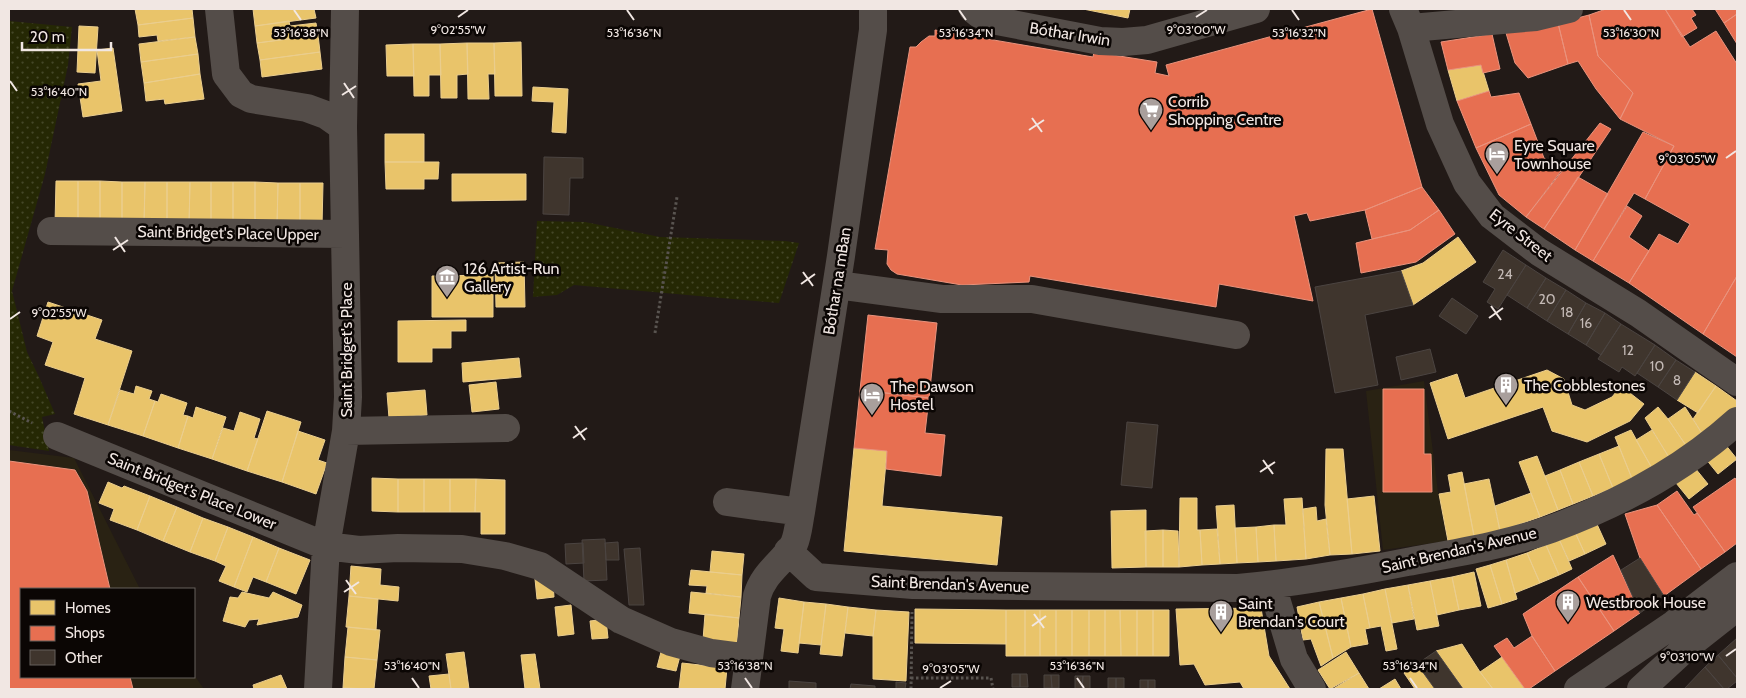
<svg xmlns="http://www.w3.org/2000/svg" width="1746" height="698" viewBox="0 0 1746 698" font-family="Cabin,sans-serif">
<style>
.commercial{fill:#292213}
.grass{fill:url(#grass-dots)}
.homes{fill:#e9c46a;stroke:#ebce8e}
.shops{fill:#e76f51;stroke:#ea937d}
.building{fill:#3f352d;stroke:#4b4441}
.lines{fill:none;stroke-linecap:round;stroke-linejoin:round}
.path{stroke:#595450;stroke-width:3;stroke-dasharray:2.5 2.5;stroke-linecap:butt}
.minor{stroke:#544d49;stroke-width:28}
.ticks{fill:none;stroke:#f1e7e3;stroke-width:2}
.labels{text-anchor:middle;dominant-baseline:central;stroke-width:5;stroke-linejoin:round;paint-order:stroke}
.number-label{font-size:14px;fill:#c4bab6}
.street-label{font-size:16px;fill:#f1e7e3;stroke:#0b0604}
.poi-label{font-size:16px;fill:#f1e7e3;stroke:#0b0604;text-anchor:start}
.ticks-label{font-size:12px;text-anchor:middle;fill:#f1e7e3;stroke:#0b0604;stroke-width:5;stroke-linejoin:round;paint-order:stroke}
</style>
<defs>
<pattern id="grass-dots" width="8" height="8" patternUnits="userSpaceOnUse" patternTransform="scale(1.25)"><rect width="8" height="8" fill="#252804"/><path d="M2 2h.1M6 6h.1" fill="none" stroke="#454728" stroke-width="1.8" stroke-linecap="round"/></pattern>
</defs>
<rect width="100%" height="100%" fill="#221a17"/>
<path class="commercial" d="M1424,381l14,111 9,49 -64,9 -17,-159z
M9,450l65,8 66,131h-119v88h173v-2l10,14h-195z"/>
<path class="grass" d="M9,21l63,6 -4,38 -23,109 -33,117 15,61 12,25 16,37 -13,3 7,34 -40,-6z
M537,221l48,1 75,15 125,4 14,2 -20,60 -205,-18 -17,10 -24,2z"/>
<path class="homes" d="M135,9h57l1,9 -55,7z
M253,9h61l2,9 -61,8z
M1083,9h47l-2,9z
M193,18l2,19 -37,4 -1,-6 -18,2 -1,-12z
M289,21l1,5 26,-3 2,12 -61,8 -2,-17z
M79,26l19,1 -3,46 -18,-1z
M318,35l2,17 -60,8 -3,-17z
M195,37l3,17 -57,8 -2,-18z
M521,42l1,54h-27l-1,-53z
M467,43h27l1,31h-7l1,25h-21z
M467,43l1,31 -11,1v23h-16l-1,-54z
M413,44h27l1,31h-12v21h-15z
M413,44l1,32h-27l-1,-31z
M113,48l9,63 -39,6 -5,-33 23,-3 -4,-31z
M320,52l2,17 -60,8 -2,-17z
M198,54l2,20 -56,9 -3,-21z
M1481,65l8,26 -32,10 -9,-31z
M200,74l4,25 -39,5 -1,-5 -18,2 -2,-18z
M533,87l35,2 -2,44 -14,-1 2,-30 -22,-1z
M385,134h39v28h-39z
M385,162h54l-1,17h-14v10h-38z
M452,174h74v26l-74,1z
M56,181h22v43h-23z
M78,181h22v43h-22z
M100,181l22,1v43l-22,-1z
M122,182h23l-1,43h-22z
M145,182h22v43h-23z
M167,182h23l-1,43h-22z
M190,182h21v43h-22z
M211,182h22v43h-22z
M233,182h22v44l-22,-1z
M255,182l23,1 -1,43h-22z
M278,183h22v43h-23z
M300,183h23l-1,43h-22z
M1458,237l18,25 -63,43 -12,-34 22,-8z
M524,262l1,45h-29l-1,-44z
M493,275v42h-61v-41z
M48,302l54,18 -7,19 37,12 -24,74 -34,-11 11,-36 -40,-13 8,-23 -16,-6z
M466,320v11h-15v17h-19v14h-34v-41z
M519,358l2,19 -58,5 -1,-19z
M1547,370l17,9 8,26 13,5 27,-13 9,-11 23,18 -14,17 -43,21 -35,-11 -9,-24 -95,32 -18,-56 27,-9 8,24z
M1695,372l21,14 -18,27 -21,-13z
M496,382l3,27 -27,3 -3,-27z
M136,386l16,5 -3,8 6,2 -12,35 -35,-11 12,-35 14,4z
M1716,386l21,15v5l-34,29 -10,-16z
M425,390l2,25 -38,3 -2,-25z
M161,394l26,9 -4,12 5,1 -10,32 -35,-12 12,-35 3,1z
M196,407l30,10 -14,42 -34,-11 10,-32 5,2z
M1658,407l10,12 19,28 -17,12 -25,-41z
M1685,407l18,28 -16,12 -19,-28z
M267,411l34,11 -19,60 -35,-11z
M240,412l20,7 -6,19 4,1 -11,32 -35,-12 11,-31 11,3z
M1631,430l22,40 -20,11 -18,-44z
M1652,430l18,29 -17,11 -17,-30z
M298,431l27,9 -7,20 9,3 -11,31 -34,-12z
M1724,443l13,16 -19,15 -13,-16z
M1619,446l14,35 -20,7 -14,-34z
M854,448l33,3 -5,55 120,11 -5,48 -153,-14z
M1326,449h17l9,105 -22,1 -5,-50z
M1599,454l14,34 -20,8 -14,-34z
M1537,456l21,54 -18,7 -21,-55z
M1579,462l14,34 -20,8 -13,-34z
M1695,468l13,16 -19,15 -13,-16z
M1560,470l13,34 -15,6 -13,-34z
M1462,472l12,64 -26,5 -9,-47 12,-2 -3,-17z
M372,478l26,1v33l-26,-1z
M398,479h26v33h-26z
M424,479h26v33h-26z
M450,479h26l-1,33h-25z
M476,479l29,1v54h-24v-22h-6z
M1489,479l11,52 -26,5 -10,-52z
M108,482l14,6 2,-2 26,10 -13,34 -27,-10 4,-11 -15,-6z
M1531,493l9,24 -40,14 -5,-25z
M150,496l27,11 -14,34 -26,-11z
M1374,496l6,55 -28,3 -5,-55z
M1180,498h17v32h3l2,35 -23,2z
M1302,498l4,61 -30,2 -2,-36h12l-2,-26z
M1234,505l3,58 -17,1 -4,-58z
M177,507l26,11 -13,34 -27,-11z
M1316,507l1,14 9,-2 4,36 -24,4 -3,-50z
M1146,510v57l-34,1 -1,-57z
M203,518l25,9 -13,34 -25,-9z
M1596,522l10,22 -21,10 -10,-22z
M1274,525l2,36 -18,1 -2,-35z
M228,527l25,10 -19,50 -15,-6 7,-15 -11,-5z
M1256,527l2,35 -21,1 -2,-35z
M1217,529l3,35 -18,1 -2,-35z
M1163,530v37h-17l-1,-36z
M1163,530l15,1 1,36h-16z
M1575,532l10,22 -16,7 -10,-22z
M253,537l26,11 -13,34 -13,-5 -6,15 -13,-5z
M1559,539l13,30 -13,6 -13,-30z
M1546,545l13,30 -19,8 -13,-30z
M279,548l31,12 -14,34 -30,-12z
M712,551l32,3 -2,21 -32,-3z
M1527,553l13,30 -25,10 -9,-33z
M1506,560l11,39 -15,5 -12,-39z
M1490,565l12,39 -14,4 -12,-39z
M351,566l30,3 -1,16 19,2 -1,14 -49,-5z
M691,570l51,5 -1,22 -35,-4 1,-7 -18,-1z
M1474,572l7,34 -22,4 -7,-33z
M1452,577l7,33 -22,5 -7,-34z
M535,579l18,3 1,15 -17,2z
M1430,581l9,45 -22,4 -9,-45z
M1408,585l6,34 -22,4 -7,-34z
M1385,589l12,60 -11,2 -5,-25 -11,2 -7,-34z
M242,592l27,6 4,-6 29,13 -4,12 -41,8 2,-6 -10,1 -4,7 -22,-6 7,-24 8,1z
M691,592l50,5 -2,21 -50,-5z
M1363,594l7,34 -5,1 3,15 -17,3 -10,-49z
M349,596l29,3 -2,31 -30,-3z
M779,598l25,4 -6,51 -17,-2 3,-22 -9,-1z
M1341,598l10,49 -18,11 -14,-56z
M804,602l22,2 -5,41 -22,-2z
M1319,602l14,56 -12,8 -10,-27 -8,1 -6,-33z
M826,604l22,3 -6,49 -22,-2z
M571,605l3,29 -16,2 -3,-29z
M848,607l28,3 -3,26 -28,-3z
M1261,608l8,48 21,33h-46l-4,-7 -35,3 -11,-21 -14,1 -4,-56z
M915,609l91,1v34l-91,-1z
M876,610l33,2 -3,69 -33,-2v-43z
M1006,610h19v46h-19z
M1025,610h15v46h-15z
M1040,610h16v46h-16z
M1056,610h16v46h-16z
M1072,610h17v46h-17z
M1089,610h16v46h-16z
M1105,610h15l1,46h-16z
M1120,610h17v46h-16z
M1137,610h16v46h-16z
M1153,610h16v46h-16z
M705,614l34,4 -2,25 -34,-3z
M606,619l2,19 -16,1 -2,-18z
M348,627l32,3 -3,30 -32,-3z
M1462,644l18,28 13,17h-30l-27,-38z
M464,652l5,37h-18l-5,-35z
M661,652l19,4 -4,15 -19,-4z
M1346,652l13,21 -29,16 -12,-19z
M535,654l5,35h-15l-4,-34z
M345,657l32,3 -3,29 -31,-1z
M1502,657l23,32h-32l-13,-17z
M682,663l45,5 -2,21h-46z
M1417,664l18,25h-20l-11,-16z
M1359,673l10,16h-36z
M449,674l2,15h-20l-2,-13z
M281,675l6,14h-33l-1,-4z
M1395,679l6,10h-22z"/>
<path class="shops" d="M1372,9l50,178 -57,23 -55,11 -3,-8 -13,3 19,85 -94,-17 -3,23 -186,-31 -1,6 -67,3 -65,-11 -6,-4 -4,-6 1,-14 -13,-1 35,-202h6l5,-5 8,-6h6v-6l158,27 1,-5 63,10 -2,11 14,3 -3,-11z
M1606,9h59l25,38 26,-16 21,33v212l-34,58 -74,-51 30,-49 19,10 12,-20 -45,-25 29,-53 -54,-27 13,-26 -35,-37 -9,-41z
M1665,9h27l4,6 -5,3 6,10 -15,9z
M1715,9h22v5l-13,9z
M1737,14v30l-13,-21z
M1589,15l9,41 35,37 -13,26 -24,-30 -18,-28 -10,3 -10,-41z
M1558,23l10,41 -40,14 -13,-15 -9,-30z
M1492,34l8,35 -17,4 -2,-8 -33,5 -7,-28z
M1489,91l2,6 28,-4 12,31 -55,24 -19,-47z
M1600,123l11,6 -67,100 -18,-12z
M1531,124l13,34 17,13 -35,46 -27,-22 -23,-47z
M1643,132l31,14 -29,53 -11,-6 -41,68 -18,-11z
M1578,177l30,17 -33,56 -31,-21z
M1422,187l17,23 -29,20 -38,9 -7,-29z
M1627,206l15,10 -13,21 20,14 -20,32 -36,-22z
M1439,210l16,24 -39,28 -55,11 -5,-30 54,-13z
M1737,276v81l-34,-23z
M868,315l69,8 -8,75 -69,-8z
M1383,389h41v65h7l1,38h-49z
M860,390l69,8 -4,35 20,2 -4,41 -55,-7 1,-18 -33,-3z
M9,461l66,9 12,21 23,98h-89v88h109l3,12h-124z
M1735,478l2,3v62l-12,9 -32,-45z
M1677,491l17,24 3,-2 28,39 -24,17 -44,-64z
M1657,505l44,64 -37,27 -24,-38 -15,-44z
M1613,555l27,58 -26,18 -36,-54z
M1578,577l36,54 -59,40 -23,-35 -9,-22z
M1532,636l23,35 -26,18h-4l-31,-43 13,-8 7,10z"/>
<path class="building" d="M544,157l39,1v20h-13l-1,37 -26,-1z
M1503,250l23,15 -28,44 -11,-7 8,-13 -12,-7z
M1526,265l20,13 -19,30 -20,-13z
M1401,271l12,34 -48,10 13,70 -43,8 -20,-106z
M1546,278l20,12 -19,31 -20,-13z
M1566,290l20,13 -18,31 -21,-13z
M1452,298l26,18 -12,18 -27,-18z
M1586,303l19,10 -19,32 -18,-11z
M1605,313l16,11 -20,31 -15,-10z
M1621,324l34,21 -20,31 -13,-9 -3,5 -21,-13z
M1655,345l21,15 -18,27 -21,-14z
M1430,349l6,23 -35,8 -5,-23z
M1676,360l19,12 -18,28 -19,-13z
M1127,422l31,3 -6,63 -31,-3z
M605,539l2,41 -23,1 -2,-41z
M618,542l1,18h-13l-1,-17z
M583,543l1,20 -18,1 -1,-20z
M640,548l4,57h-15l-5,-56z
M1640,558l24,38 -24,17 -19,-43z
M1737,638v40l-19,-23z
M1436,651l27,38h-28l-18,-25z
M1718,655l19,23v3l-10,8h-3l-19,-22z
M1705,667l19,22h-40z
M1012,674h8v13h-8z
M1020,674h7l1,13h-8z
M1044,675h7l1,13h-8z
M1051,675h8v13h-7z
M1075,676h8l-1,13h-7z
M1083,676h7v13h-8z
M1108,678h8v11h-8z
M1116,678h8v11h-8z
M1140,680h8v9h-8z
M1148,680h7v9h-7z
M789,681l27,2v6h-27z
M896,682l10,1 -1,6h-9z
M851,684l24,2v3h-25z"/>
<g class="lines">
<path class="path" d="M655,333l22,-136
M9,411l23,12
M911,678h80l2,11
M911,689l1,-77"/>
<path class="minor" d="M219,9l7,65 15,20 10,5 56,9 19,7 17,12
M973,9l6,5 18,7 103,20 23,1 24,-2 109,-31
M1403,9l8,19 29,96 27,59 25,33 47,36 99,61 99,69
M1411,28l125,-11 33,-8
M51,231l294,3
M837,285l105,14h90l204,36
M346,431l160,-3
M57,436l269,110 33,4 39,-2 64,1 43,7 35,10 81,54 50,22 40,11 38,5
M727,502l74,10
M788,551l28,26 97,8 325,3c57,-5 113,-15 169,-26 48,-9 99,-17 144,-33 68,-25 133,-60 186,-108
M1272,585l22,74 18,30
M318,689l8,-143 20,-115 2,-34 -5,-270 2,-118
M745,689l12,-93c7,-24 25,-32 37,-52 4,-9 5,-22 7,-32l40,-256 32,-226v-21
M1578,689l96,-65 63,-48
M1641,689l49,-45 47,-37"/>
</g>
<path class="ticks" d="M294,10l7,10M627,10l7,10M959,10l7,10M1292,10l7,10M1624,10l7,10M458,17l10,-7M1196,17l11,-7M10,81l7,10M344,83l10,15M342,95l14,-9M1032,118l10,14M1029,130l15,-10M1726,158l10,-7M115,237l10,15M113,250l15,-10M803,272l10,14M801,284l14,-10M1491,306l10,14M1489,318l14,-10M10,319l10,-7M575,426l10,14M573,438l14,-10M1263,460l10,14M1260,472l15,-10M346,580l10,14M344,592l15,-10M1034,614l10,14M1032,626l14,-10M1726,656l10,-7M412,678l7,10M745,678l7,10M1077,678l7,10M1410,678l7,10M940,688l11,-7"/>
<defs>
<symbol id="supermarket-pin" viewBox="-11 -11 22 30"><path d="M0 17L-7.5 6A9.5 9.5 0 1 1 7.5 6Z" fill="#a99f9c" stroke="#0b0604"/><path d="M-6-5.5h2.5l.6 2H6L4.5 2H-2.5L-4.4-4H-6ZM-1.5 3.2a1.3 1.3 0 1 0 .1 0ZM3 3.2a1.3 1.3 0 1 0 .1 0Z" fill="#fff"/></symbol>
<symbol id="hotel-pin" viewBox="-11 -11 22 30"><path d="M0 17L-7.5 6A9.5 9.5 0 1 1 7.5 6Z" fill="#a99f9c" stroke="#0b0604"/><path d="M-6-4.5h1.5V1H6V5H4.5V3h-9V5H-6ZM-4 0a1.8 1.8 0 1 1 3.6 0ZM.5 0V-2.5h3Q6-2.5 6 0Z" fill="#fff"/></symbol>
<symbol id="museum-pin" viewBox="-11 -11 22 30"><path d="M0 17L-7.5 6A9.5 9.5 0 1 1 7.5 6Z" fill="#a99f9c" stroke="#0b0604"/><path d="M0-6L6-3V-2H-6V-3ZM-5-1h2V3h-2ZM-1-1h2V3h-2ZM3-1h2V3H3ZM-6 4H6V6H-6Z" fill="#fff"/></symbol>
<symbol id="building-pin" viewBox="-11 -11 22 30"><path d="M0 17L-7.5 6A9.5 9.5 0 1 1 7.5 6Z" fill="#a99f9c" stroke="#0b0604"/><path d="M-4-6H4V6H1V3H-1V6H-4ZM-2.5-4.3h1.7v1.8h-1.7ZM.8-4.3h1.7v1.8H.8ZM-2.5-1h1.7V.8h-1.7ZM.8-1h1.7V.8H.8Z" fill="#fff"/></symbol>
</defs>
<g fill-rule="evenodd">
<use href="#supermarket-pin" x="1137" y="96" width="28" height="38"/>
<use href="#hotel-pin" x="1483" y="140" width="28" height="38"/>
<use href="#museum-pin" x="433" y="263" width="28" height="38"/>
<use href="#building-pin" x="1492" y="371" width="28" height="38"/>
<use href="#hotel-pin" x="858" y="381" width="28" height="38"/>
<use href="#building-pin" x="1554" y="588" width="28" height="38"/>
<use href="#building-pin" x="1207" y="598" width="28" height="38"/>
</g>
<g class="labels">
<g class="number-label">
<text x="1505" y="274">24</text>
<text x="1547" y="299">20</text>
<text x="1567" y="312">18</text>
<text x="1586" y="323">16</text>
<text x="1628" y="350">12</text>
<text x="1657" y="366">10</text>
<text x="1677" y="380">8</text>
</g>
<g class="street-label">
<text transform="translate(1070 34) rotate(9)">Bóthar Irwin</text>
<text transform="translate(228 233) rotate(1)">Saint Bridget's Place Upper</text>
<text transform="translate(1521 235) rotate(38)">Eyre Street</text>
<text transform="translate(837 281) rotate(-81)">Bóthar na mBan</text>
<text transform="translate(346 350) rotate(-90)">Saint Bridget's Place</text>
<text transform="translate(192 491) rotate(22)">Saint Bridget's Place Lower</text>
<text transform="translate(1459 550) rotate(-13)">Saint Brendan's Avenue</text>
<text transform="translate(950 584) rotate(2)">Saint Brendan's Avenue</text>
</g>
<g class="poi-label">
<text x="1168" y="101">Corrib<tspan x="1168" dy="18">Shopping Centre</tspan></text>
<text x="1514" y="145">Eyre Square<tspan x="1514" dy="18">Townhouse</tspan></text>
<text x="464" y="268">126 Artist-Run<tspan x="464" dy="18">Gallery</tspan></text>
<text x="1524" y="385">The Cobblestones</text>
<text x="890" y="386">The Dawson<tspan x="890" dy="18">Hostel</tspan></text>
<text x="1586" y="602">Westbrook House</text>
<text x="1238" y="603">Saint<tspan x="1238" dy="18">Brendan's Court</tspan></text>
</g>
</g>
<g class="ticks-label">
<text x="458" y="34">9°02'55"W</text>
<text x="1196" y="34">9°03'00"W</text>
<text x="301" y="37">53°16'38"N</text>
<text x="634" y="37">53°16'36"N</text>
<text x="966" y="37">53°16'34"N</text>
<text x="1299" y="37">53°16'32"N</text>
<text x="1631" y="37">53°16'30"N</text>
<text x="59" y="96">53°16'40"N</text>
<text x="1687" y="163">9°03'05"W</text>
<text x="59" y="317">9°02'55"W</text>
<text x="1687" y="661">9°03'10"W</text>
<text x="412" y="670">53°16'40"N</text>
<text x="745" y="670">53°16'38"N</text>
<text x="1077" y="670">53°16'36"N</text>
<text x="1410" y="670">53°16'34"N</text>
<text x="951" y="673">9°03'05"W</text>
</g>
<rect width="1746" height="698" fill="none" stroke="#f1e7e3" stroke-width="20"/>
<rect x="20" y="588" width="175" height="90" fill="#0b0604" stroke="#67605d"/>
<rect x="30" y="600" width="25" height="15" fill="#e9c46a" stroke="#67605d"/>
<text x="65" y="613" font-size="15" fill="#f1e7e3">Homes</text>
<rect x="30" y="626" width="25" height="15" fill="#e76f51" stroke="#67605d"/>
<text x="65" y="638" font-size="15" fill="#f1e7e3">Shops</text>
<rect x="30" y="650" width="25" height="15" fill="#3f352d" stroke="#67605d"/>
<text x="65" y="663" font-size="15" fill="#f1e7e3">Other</text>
<path d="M22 42v8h89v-8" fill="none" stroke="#f1e7e3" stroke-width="2.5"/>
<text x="30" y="42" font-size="15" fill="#f1e7e3" stroke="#0b0604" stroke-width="4" paint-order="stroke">20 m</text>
</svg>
